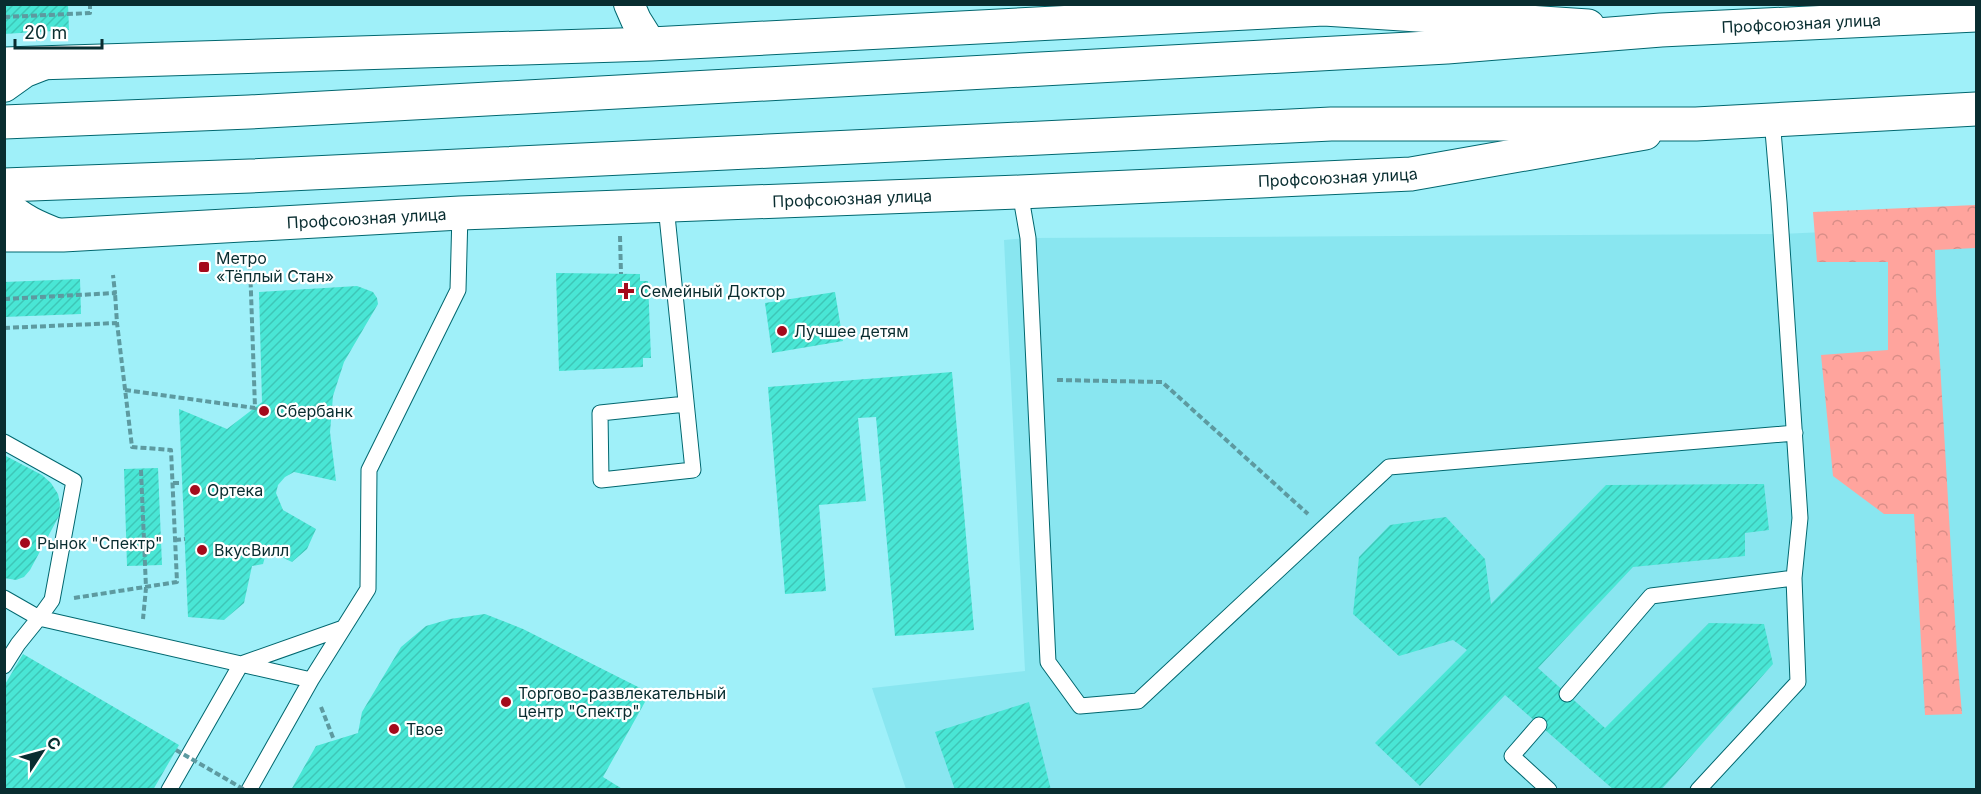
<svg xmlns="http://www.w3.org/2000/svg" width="1981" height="794" viewBox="0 0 1981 794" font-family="Inter,sans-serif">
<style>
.built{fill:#89e6f0}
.forest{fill:url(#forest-crowns)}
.building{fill:url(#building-hatch)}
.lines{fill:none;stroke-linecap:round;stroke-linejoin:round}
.service-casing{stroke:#01676f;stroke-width:17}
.minor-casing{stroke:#01676f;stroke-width:32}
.secondary-casing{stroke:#01676f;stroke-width:35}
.primary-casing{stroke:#01676f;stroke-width:35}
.path{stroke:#5d9aa0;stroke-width:4;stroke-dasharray:6 3;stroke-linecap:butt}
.service{stroke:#fff;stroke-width:15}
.minor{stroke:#fff;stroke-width:30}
.secondary{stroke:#fff;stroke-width:33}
.primary{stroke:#fff;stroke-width:33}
.path-bridge{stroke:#5d9aa0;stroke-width:4;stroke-dasharray:6 3;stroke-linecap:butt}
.poi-dot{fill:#a40a1c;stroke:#fff;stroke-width:2}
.labels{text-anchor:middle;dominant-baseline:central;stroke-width:4.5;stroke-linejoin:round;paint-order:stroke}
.street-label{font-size:16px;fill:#092d30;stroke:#fff}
.poi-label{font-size:16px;fill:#092d30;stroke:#fff;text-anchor:start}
</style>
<defs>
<pattern id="forest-crowns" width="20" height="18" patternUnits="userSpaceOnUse" patternTransform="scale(1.5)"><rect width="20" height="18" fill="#ffa49d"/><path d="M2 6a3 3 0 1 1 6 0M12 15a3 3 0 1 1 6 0" fill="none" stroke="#d98e88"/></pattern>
<pattern id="building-hatch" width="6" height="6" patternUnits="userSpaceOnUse" patternTransform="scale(1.5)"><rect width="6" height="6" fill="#49e6d5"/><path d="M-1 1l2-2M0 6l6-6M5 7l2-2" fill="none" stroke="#3ec6b7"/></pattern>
</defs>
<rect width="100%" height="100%" fill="#9ff0f9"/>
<path class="built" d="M1976,225v564h-1070l-34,-101 153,-17 -21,-431 24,-2 753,-4z"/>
<path class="forest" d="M1976,205v43l-41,2 1,44 21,360 5,60 -37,1 -11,-201h-30l-51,-38 -12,-121 67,-5v-88h-71l-4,-50z"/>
<path class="building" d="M4,4h64l1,26 -65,4z
M556,273l84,1v7h8l3,77h-8v9l-84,4z
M80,279l1,35 -77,3v-35z
M357,286l16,6 4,6 1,6 -34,58 -11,34 -3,36 6,49 -42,-9 -9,5 -7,8 -2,8 7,17 33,19 -9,20 -15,13 -25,-12 -4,14 -11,2 -8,37 -20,17 -36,-3 -9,-208 48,20 35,-27 -3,-110z
M835,292l8,49 -71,12 -7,-50z
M952,372l22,258 -79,6 -19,-219 -18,1 8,83 -47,4 7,86 -41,3 -17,-207z
M4,455l38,20 9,8 7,11 2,10 -1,12 -29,54 -6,7 -8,3 -12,-2z
M158,468l4,97 -35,1 -3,-97z
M1764,484l5,46 -24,3v23l-112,11 -95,101 67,60 104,-105 55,1 9,40 -112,126h-47l-109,-95 -85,91 -45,-43 92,-93 -14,-10 -54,16 -46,-42 6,-57 31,-32 56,-8 39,42 6,45 115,-119z
M485,614l38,15 127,64 -47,84 21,13h-333l25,-44 42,-13 4,-21 39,-65 25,-21 24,-7z
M23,654l156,91 -26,45h-149v-104z
M1029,702l22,88h-96l-20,-58z"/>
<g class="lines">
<defs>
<path id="service" d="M1020,192l8,46 20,424 32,44 58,-5 251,-234 406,-34
M666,206l27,264 -92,10 -1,-67 86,-9
M4,442l70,39 -22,119 -13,18 -35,-20
M4,666l14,-22 21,-26 272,62
M1567,694l84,-98 143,-18
M1539,725l-27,31 37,34
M169,790l72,-126 102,-36
M249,790l62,-110 57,-91 1,-119 89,-180 2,-77
M1698,790l100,-108 -4,-104 6,-60 -21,-316 -7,-83"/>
<path id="minor" d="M629,4l7,16 15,24
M4,87l21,-15 23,-9
M4,202c16,17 36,25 57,33"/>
<g id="secondary">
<path d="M4,64l647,-20 673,-35 264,17"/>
<path id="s1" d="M4,235h59l397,-22 560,-21 391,-18 234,-41"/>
</g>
<g id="primary">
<path id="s2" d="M4,122l245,-10 1198,-65 214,-17 315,-15"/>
<path d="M4,185l246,-9 1081,-52h365l280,-15"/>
</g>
</defs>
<use href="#service" class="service-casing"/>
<use href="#minor" class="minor-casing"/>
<use href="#secondary" class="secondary-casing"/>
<use href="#primary" class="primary-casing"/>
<path class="path" d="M4,17l86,-4v-9
M620,236l1,38
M4,299l111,-6 -2,-18
M4,328l113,-5 -2,-30
M1057,380l105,2 146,132
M125,390l130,18 -5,-144
M141,470l5,118 -3,31
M173,483h9
M175,540l10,-1
M74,598l103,-16 -6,-132 -39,-3 -15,-124
M321,707l13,33"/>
<use href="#service" class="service"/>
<use href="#minor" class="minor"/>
<use href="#secondary" class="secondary"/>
<use href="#primary" class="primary"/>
<path class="path-bridge" d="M176,750l69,40"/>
</g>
<g class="poi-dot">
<rect x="198" y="261" width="12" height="12" rx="3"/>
<path d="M623 282h6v6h6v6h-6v6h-6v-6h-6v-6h6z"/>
<circle cx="782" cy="331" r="6"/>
<circle cx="264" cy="411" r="6"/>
<circle cx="195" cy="490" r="6"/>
<circle cx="25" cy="543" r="6"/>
<circle cx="202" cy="550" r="6"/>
<circle cx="506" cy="702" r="6"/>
<circle cx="394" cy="729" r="6"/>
</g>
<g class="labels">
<g class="street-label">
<text stroke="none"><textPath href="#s2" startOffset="1800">Профсоюзная улица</textPath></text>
<text stroke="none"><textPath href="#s1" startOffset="1335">Профсоюзная улица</textPath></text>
<text stroke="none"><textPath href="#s1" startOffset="849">Профсоюзная улица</textPath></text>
<text stroke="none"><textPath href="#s1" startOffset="363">Профсоюзная улица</textPath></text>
</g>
<g class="poi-label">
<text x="216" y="258">Метро<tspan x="216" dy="18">«Тёплый Стан»</tspan></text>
<text x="640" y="291">Семейный Доктор</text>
<text x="794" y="331">Лучшее детям</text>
<text x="276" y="411">Сбербанк</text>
<text x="207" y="490">Ортека</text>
<text x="37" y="543">Рынок "Спектр"</text>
<text x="214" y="550">ВкусВилл</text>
<text x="518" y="693">Торгово-развлекательный<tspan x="518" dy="18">центр "Спектр"</tspan></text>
<text x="406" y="729">Твое</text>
</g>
</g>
<rect width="1981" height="794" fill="none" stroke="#092d30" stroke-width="12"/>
<g transform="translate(42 752) rotate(54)" stroke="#ffffff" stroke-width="4.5" paint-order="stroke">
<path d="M0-4.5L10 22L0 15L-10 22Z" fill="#092d30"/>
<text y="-9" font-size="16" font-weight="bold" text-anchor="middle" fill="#092d30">С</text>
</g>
<path d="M15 39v9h87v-9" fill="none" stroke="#092d30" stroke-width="3"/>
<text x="24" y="39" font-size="18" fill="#092d30" stroke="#ffffff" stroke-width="4.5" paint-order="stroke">20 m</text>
</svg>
